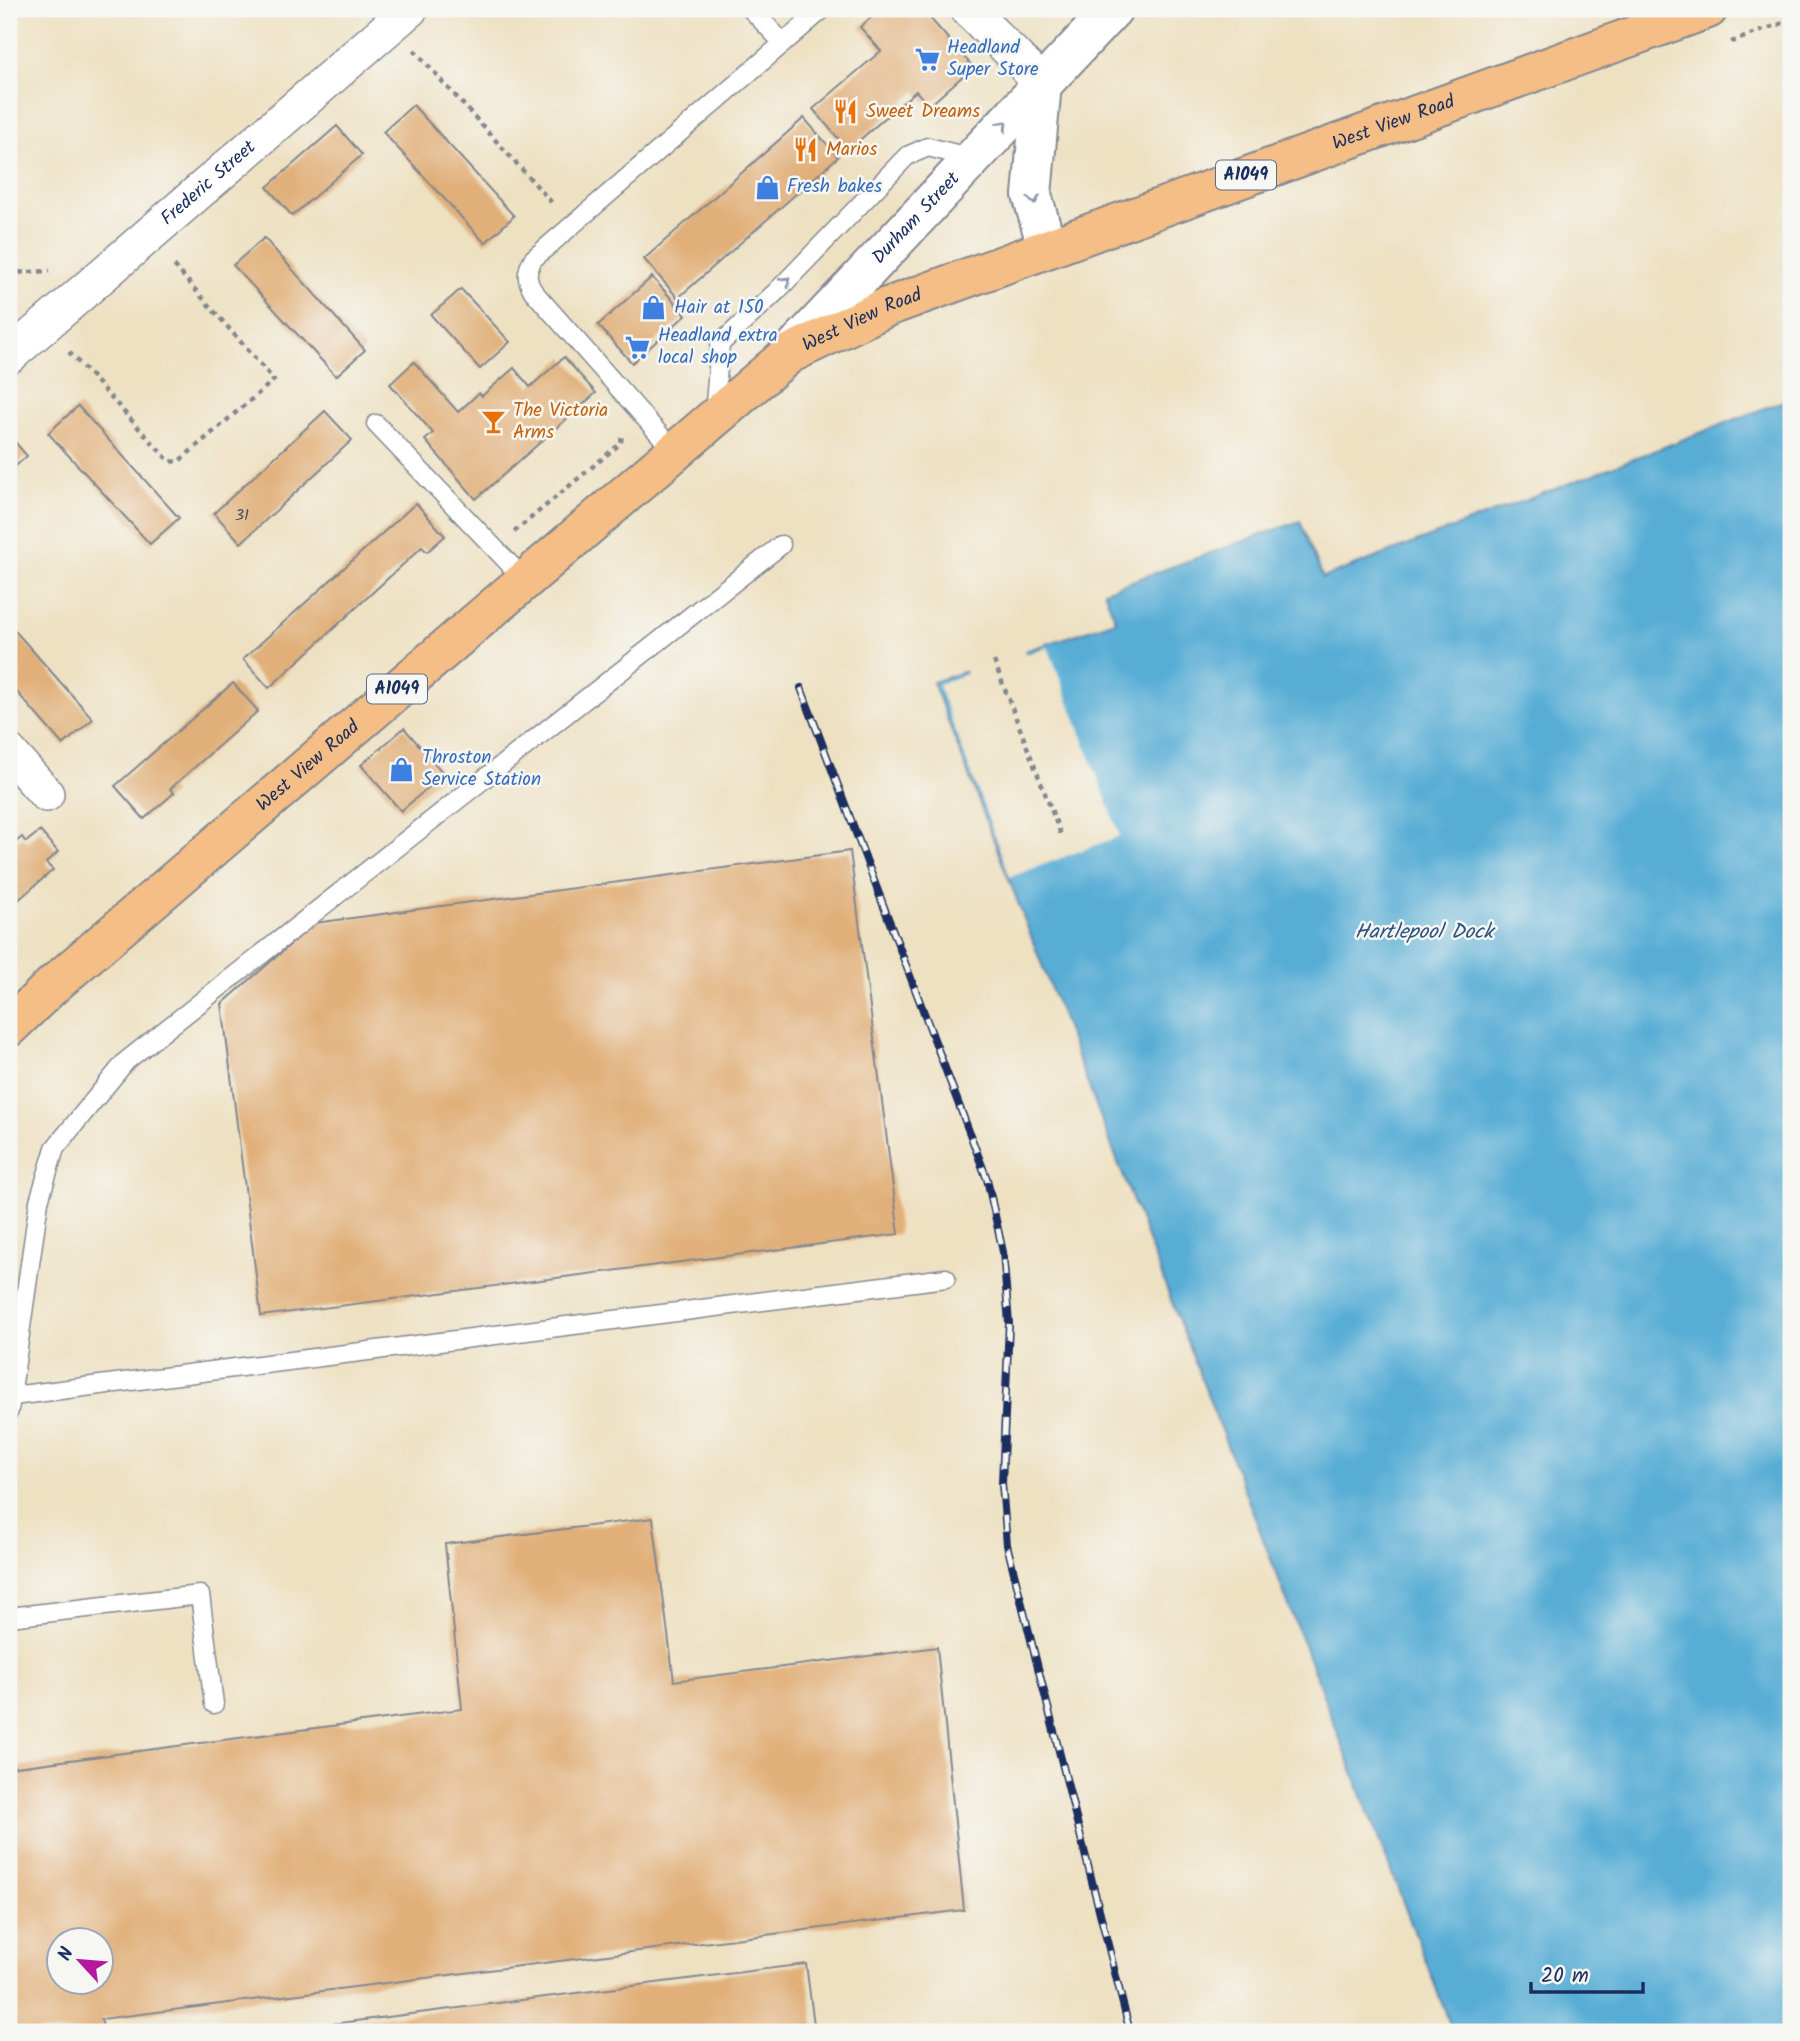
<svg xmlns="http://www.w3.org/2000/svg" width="1800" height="2041" viewBox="0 0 1800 2041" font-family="Kalam,sans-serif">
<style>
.water{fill:#59add5;stroke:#3a6e9a;stroke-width:2}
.pier{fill:#eee1c2}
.building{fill:#e1b07a;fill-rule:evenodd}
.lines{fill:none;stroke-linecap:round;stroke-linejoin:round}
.service-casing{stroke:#848890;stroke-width:21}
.minor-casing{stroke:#848890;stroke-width:38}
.tertiary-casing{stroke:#848890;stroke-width:42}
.primary-casing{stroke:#848890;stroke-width:42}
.path{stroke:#848890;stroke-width:4.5;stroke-dasharray:5 5;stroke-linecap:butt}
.service{stroke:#fff;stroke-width:18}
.minor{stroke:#fff;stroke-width:35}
.tertiary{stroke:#fff;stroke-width:38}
.primary{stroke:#f5be86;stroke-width:38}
.rail-casing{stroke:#1b2f5e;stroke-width:8}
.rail{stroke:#f6f6f2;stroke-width:5;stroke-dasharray:16;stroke-linecap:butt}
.oneway{stroke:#8d97ae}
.labels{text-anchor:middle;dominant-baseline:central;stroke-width:5;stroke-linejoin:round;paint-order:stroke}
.number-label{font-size:16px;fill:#4c4f65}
.shield{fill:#f6f6f2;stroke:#5d6b8a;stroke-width:2}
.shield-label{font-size:18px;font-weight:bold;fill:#1b2f5e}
.shop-label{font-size:19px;fill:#366cbe;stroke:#f6f6f2;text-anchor:start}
.food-label{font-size:19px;fill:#c56008;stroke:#f6f6f2;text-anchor:start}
.street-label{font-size:19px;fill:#1b2f5e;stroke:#f6f6f2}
.water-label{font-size:21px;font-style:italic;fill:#2e5582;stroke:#f6f6f2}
</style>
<rect width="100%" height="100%" fill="#f6f6f2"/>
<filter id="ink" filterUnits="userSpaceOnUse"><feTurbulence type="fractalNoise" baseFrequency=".0143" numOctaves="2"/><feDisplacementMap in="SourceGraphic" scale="14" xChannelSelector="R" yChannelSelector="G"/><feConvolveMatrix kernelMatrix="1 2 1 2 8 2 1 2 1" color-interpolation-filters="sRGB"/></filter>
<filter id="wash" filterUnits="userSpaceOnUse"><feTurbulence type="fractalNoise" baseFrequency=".00686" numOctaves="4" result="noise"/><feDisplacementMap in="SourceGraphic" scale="28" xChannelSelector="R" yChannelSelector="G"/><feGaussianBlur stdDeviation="1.57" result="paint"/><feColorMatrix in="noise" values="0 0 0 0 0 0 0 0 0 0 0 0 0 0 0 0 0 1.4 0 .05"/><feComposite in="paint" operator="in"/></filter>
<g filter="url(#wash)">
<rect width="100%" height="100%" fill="#eee1c2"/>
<path class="water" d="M1791,398v1634h-338l-520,-1350 183,-61 -12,-30 196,-70 23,57z"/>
<path class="pier" d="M1048,647l72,189 -110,41 -72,-193 28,-10 -2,-6 59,-20 3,6z"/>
<g id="blocks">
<path class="building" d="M881,9h41l51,58 -44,39 -13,-15 -68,59 -35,-41 68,-58 -21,-24z
M413,105l101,111 -29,27 -102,-111z
M804,118l34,39 -160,141 -34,-39z
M337,126l25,29 -70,61 -25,-29z
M264,238l101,112 -29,26 -103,-111z
M652,277l34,38 -54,48 -34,-38z
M461,289l49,53 -30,27 -49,-54z
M564,357l32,36 -120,106 -51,-59 8,-7 -43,-49 24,-22 44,50 21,-19 3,3 32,-28 16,19z
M78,406l101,112 -29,26 -102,-111z
M325,411l27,29 -111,103 -27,-30z
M9,435l18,21 -18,16z
M416,503l29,33 -18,16 -5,-5 -153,141 -26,-29z
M9,624l84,95 -30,26 -54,-62z
M233,683l25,28 -88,78 4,4 -30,26 -29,-33z
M404,728l40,46 -43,37 -40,-46z
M40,831l18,21 -12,11 7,7 -44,38v-60l13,-11 4,5z
M850,851l49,383 -638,82 -39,-312 93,-81z
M653,1518l21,163 263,-34 27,263 -863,109 3,13h-95v-264l453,-59 -17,-165zM60,1940h42v42h-42z
M806,1964l9,68h-538v-1z"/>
</g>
</g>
<g filter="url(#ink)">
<use href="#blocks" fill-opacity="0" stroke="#848890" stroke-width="2"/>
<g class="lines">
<defs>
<path id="service" d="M751,9l32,34
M714,415l6,-71 57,-53 130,-135 21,-9 44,11
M376,424l149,156
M675,452l-142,-161c-7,-12 -7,-19 0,-32l290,-250
M13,1396l933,-118
M9,1411l30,-210 16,-53 71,-87 655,-516
M9,1617l191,-22 14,109"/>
<g id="minor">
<path d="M968,9l74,74"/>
<path id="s1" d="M9,356l401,-347"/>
<path d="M9,752l37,42"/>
</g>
<g id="tertiary">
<path d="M1042,83l-10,112 15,52"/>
<path id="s2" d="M789,354l324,-345"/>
</g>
<g id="primary">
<path id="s3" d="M9,1027l44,-42 736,-631 98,-47 821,-298"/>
</g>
</defs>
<use href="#service" class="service-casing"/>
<use href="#minor" class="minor-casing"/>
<use href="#tertiary" class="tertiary-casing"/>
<use href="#primary" class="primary-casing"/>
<path class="path" d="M1731,42l60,-22
M414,50l140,155
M9,273l41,-2
M69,352l100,109 9,1 96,-82 -102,-117
M514,532l107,-89 1,-10
M994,661l67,174"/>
<use href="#service" class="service"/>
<use href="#minor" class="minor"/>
<use href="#tertiary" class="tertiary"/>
<use href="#primary" class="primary"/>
<defs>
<path id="rail" d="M801,688l186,491 16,73 6,71 -7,160 5,62 123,487"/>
</defs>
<use href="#rail" class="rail-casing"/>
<use href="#rail" class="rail"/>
</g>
<defs><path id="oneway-chevron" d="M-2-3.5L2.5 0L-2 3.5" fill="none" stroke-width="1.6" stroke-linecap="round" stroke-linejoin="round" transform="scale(1.75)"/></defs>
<g class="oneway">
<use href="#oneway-chevron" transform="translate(1003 125) rotate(-47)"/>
<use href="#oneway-chevron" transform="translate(1034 200) rotate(82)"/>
<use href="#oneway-chevron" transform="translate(786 281) rotate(-46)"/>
</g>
</g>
<defs>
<symbol id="supermarket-bare" viewBox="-9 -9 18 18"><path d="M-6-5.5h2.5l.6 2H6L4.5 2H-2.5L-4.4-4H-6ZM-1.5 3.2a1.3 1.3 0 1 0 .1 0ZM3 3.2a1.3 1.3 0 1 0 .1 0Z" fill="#3f7fe0" stroke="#f6f6f2" stroke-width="2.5" paint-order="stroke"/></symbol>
<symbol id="restaurant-bare" viewBox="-9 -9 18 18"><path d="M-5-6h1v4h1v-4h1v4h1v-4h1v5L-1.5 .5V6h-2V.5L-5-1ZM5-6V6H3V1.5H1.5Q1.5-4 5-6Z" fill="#e8710a" stroke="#f6f6f2" stroke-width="2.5" paint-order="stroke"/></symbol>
<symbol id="shop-bare" viewBox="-9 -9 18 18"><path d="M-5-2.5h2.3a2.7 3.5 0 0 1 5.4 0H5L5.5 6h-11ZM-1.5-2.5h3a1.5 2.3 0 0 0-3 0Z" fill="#3f7fe0" stroke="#f6f6f2" stroke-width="2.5" paint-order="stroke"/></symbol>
<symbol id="bar-bare" viewBox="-9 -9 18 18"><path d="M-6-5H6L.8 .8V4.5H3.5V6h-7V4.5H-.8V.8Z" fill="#e8710a" stroke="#f6f6f2" stroke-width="2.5" paint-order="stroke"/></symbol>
</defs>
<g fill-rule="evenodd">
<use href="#supermarket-bare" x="910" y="42" width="35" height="35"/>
<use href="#restaurant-bare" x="828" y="94" width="35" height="35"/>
<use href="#restaurant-bare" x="788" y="132" width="35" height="35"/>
<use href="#shop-bare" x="750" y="170" width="35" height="35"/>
<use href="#shop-bare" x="636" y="290" width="35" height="35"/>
<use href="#supermarket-bare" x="620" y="330" width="35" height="35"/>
<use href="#bar-bare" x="476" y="404" width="35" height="35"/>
<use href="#shop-bare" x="384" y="752" width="35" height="35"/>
</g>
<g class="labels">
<g class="number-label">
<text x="242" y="515">31</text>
</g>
<g class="shield">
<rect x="1216" y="160.5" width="60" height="29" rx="5"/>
<rect x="367" y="674.5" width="60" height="29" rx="5"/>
</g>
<g class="shield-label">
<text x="1246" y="175">A1049</text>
<text x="397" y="689">A1049</text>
</g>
<g class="shop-label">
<text x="947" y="48">Headland<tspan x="947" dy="22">Super Store</tspan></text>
<text x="787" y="187">Fresh bakes</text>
<text x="674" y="308">Hair at 150</text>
<text x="658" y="336">Headland extra<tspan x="658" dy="22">local shop</tspan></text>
<text x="422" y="758">Throston<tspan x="422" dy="22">Service Station</tspan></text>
</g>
<g class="food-label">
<text x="866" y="112">Sweet Dreams</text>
<text x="826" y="150">Marios</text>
<text x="513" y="411">The Victoria<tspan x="513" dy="22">Arms</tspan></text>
</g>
<g class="street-label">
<text stroke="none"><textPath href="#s3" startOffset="1678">West View Road</textPath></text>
<text stroke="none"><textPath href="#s1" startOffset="264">Frederic Street</textPath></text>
<text stroke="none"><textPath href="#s2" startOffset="186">Durham Street</textPath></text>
<text stroke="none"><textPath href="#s3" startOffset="1111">West View Road</textPath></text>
<text stroke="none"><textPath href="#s3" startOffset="397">West View Road</textPath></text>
</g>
<g class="water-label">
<text x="1424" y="932">Hartlepool Dock</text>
</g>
</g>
<rect width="1800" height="2041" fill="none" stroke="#f6f6f2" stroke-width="35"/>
<g transform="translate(80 1961) rotate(296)"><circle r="33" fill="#f6f6f2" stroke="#9ea6b7" stroke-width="2"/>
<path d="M0-5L12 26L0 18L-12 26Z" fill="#b5179e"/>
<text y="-10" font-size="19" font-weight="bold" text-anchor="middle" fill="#1b2f5e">N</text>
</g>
<path d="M1531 1982v10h112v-10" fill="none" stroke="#1b2f5e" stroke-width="3.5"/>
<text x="1541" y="1982" font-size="21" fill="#1b2f5e" stroke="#f6f6f2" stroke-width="5" paint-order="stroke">20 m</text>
</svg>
